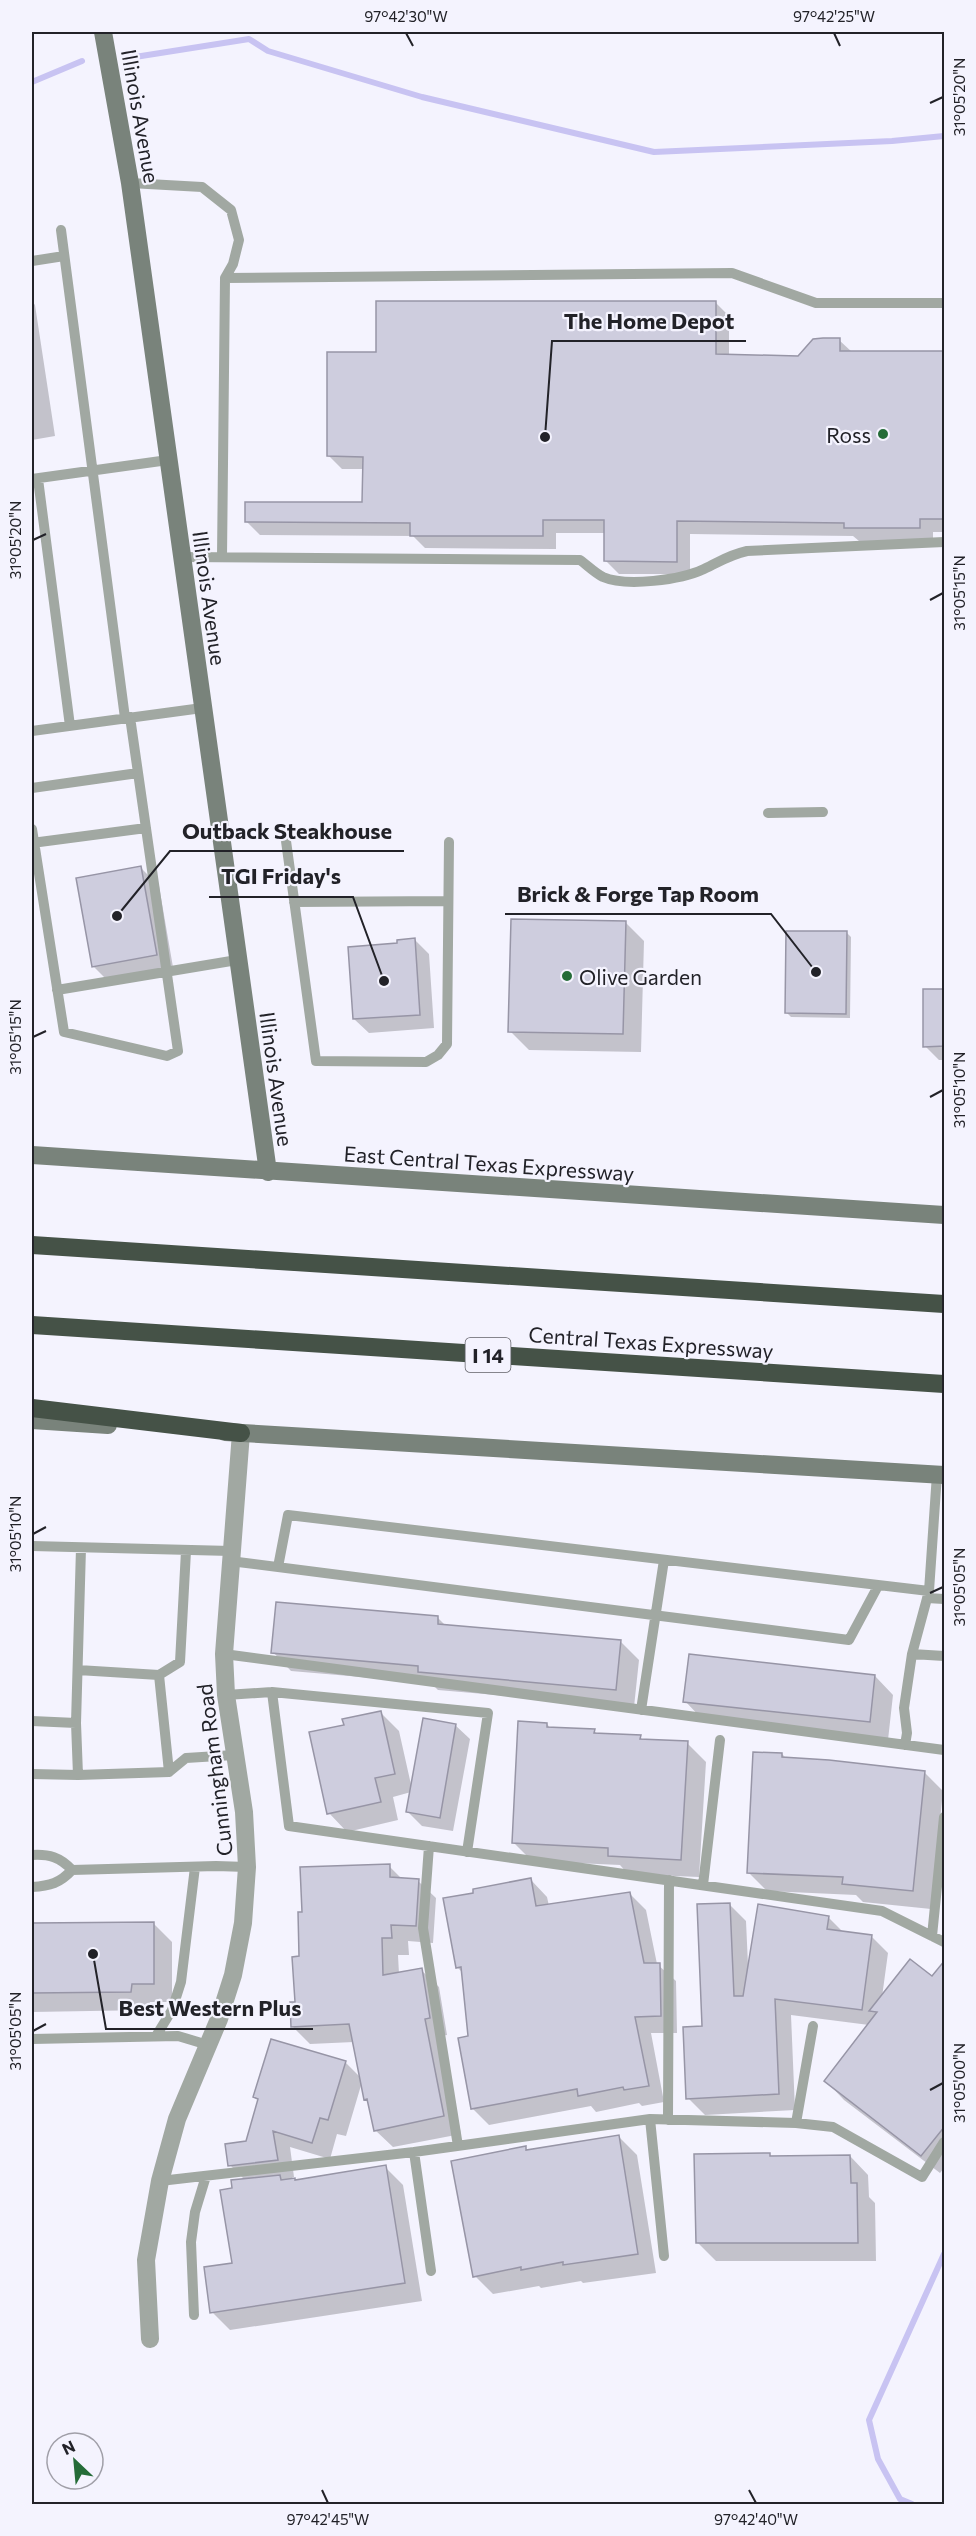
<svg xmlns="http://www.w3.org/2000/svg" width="976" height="2536" viewBox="0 0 976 2536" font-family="Commissioner,sans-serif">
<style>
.shadow{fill:#0003}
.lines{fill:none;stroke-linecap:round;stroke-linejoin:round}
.stream{stroke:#c8c3f2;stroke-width:6}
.building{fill:#cecdde;stroke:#9795a6;stroke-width:1.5}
.lane{stroke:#a1a8a2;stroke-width:10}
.street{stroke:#a1a8a2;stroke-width:18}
.secondary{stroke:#79837b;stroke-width:18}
.highway{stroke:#455247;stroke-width:18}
.ticks{fill:none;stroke:#222228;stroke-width:2}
.poi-dot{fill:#256c38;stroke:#f4f3fe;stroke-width:2}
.labels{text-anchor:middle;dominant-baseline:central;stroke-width:4.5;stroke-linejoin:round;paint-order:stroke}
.shield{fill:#f4f3fe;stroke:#616168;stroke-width:1.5}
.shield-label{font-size:20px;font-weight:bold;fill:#222228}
.street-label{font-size:21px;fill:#222228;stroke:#f4f3fe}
.poi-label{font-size:21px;fill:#222228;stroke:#f4f3fe;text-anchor:end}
.leader{fill:none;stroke:#222228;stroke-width:2}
.callout-dot{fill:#222228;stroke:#f4f3fe;stroke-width:2}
.callout-label{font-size:22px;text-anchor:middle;font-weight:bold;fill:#222228;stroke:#f4f3fe;stroke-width:4.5;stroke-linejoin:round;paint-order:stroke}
.neatline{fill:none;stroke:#222228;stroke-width:2}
.ticks-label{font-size:15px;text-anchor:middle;fill:#222228}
</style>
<rect width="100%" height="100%" fill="#f4f3fe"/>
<path class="shadow" d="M32,301l3,4 20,131 -23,4z
M715,302l14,14v40l69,1 41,-17 13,12h92v180h-11v9h-74l-6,-5 -163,-2v40h-71l-13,-13v-28h-50v16l-131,-1 -12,-12 -153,-1 -14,-14 118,-18v-34h-22l-13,-13 48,-103z
M141,868l18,18 15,87 -62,12 -19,-19z
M625,922l19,19 -3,111 -112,-2 -19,-19z
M846,932l5,5 -1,81 -59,-1 -4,-4z
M415,940l14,14 5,74 -65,5 -15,-14 45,-75z
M944,990v70h-5l-14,-14z
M438,1618l8,8 174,15 19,19 -5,47 -196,-17 -7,-7 -140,-12 -18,-19z
M875,1676l18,19 -5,45 -185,-20 -18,-19z
M380,1712l19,19 13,58 43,-64 15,14 -17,92 -31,-5 -14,-14 3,-20 -18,5 5,23 -51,12 -18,-19 17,-87z
M547,1724l4,5 43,2 4,3 42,3 4,4 43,2 19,19 -7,115 -71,-3 -8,-9 -88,-4 -19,-19z
M782,1754l5,5 137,13 19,19 -12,118 -68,-7 -7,-7 -89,-4 -19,-19z
M389,1866l14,14 15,1 18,17 -3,45 -25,-2 1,14h-11l1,19 22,-4 18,17 8,48 -6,1 20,98 -68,13 -18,-17 -5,-26 -5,-5 -3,-17 -16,54 -9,-2 -7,25 -40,-12 4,30h-2l4,4 89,-14 18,18 19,116 -192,29 -18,-18 22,-48 -1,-75 12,-9 -15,-15 17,-22 12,-42 -4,-4 90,-35 16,16 -7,-36 -44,2 -17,-17 10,-114z
M531,1880l16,17 2,9 80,-13 17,17 11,54 19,17 1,52h-26l13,69 -22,4 -3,-3 -43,9 -5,-6 -102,19 -17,-17 -2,-71 -7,-64 -6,-6z
M729,1904l17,17 2,44 80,-48 16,16 27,3 17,17 -6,44 50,-19 12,-9v199l-4,5 -96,-73 -18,-19 43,-56 -78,-10 4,95 -90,5 -17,-17z
M153,1923l19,19v60h-22l-1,8 -117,2v-87z
M619,2137l18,18 19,118 -73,10 -2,-2 -40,7 -2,-2 -46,8 -18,-18 50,-128 3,3z
M769,2154l4,4 77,-2 18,19 1,22 6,6 1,58h-160l-19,-19z"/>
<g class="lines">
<path class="stream" d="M135,57l114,-18 19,12 154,46 232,55 238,-11 52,-5
M32,82l50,-21
M912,2504l-12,-5 -22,-40 -9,-39 75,-166"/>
</g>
<path class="building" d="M376,301h340v53l82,2 15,-17 10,-1h17v13h105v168h-25v9h-76v-5l-167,-2v41l-73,-1v-41h-61v16h-133v-13l-165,-1v-20h117l1,-45 -36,-1v-104h49z
M141,866l16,89 -65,12 -16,-89z
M511,919l115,2 -3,113 -115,-2z
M786,931h61l-1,83 -61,-1z
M415,938l5,77 -67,4 -5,-72 49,-4v-3z
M923,989h22v57l-22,1z
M276,1602l162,14v8l183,16 -5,50 -198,-18v-6l-147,-13z
M689,1654l186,21 -5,47 -187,-20z
M381,1711l14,63 -20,4 6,24 -54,12 -18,-82 35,-7 -2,-6z
M423,1718l33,6 -16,94 -34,-6z
M518,1721l29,2v4l48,2 -1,4 47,2 -1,4 48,2 -7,119 -73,-4v-8l-96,-5z
M753,1752l29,1v4l47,3 96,11 -12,120 -71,-7 1,-7 -96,-4z
M390,1864v13l29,2 -3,47 -25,-1 1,13h-10l1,37 39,-7 8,50 -5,1 19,97 -70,15 -7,-32 -3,1 -15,-76 -58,3 -1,-25h5l-3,-45 7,-1 -1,-44h4l-2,-45z
M531,1878l5,28 94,-14 14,71h16l1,53 -26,1 14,69 -25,4 -1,-3 -45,9 -1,-7 -106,20 -13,-71 10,-2 -7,-69 -5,1 -13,-70 30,-5v-4z
M730,1903l4,93h9l15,-92 71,12 -2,13 45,6 -10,75 -87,-11 4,95 -93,5 -3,-72 19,-1 -5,-122z
M154,1922v62h-22l-1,8 -99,1v-70z
M910,1959l22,17 13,-16v166l-24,30 -97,-75 53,-69 -8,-1z
M271,2039l75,22 -18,59 -8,-2 -8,25 -39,-12 5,29 -50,6 -3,-22 21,-3 12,-42 -5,-2z
M619,2135l19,119 -75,11v-3l-42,8v-3l-48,10 -22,-116 75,-15v4z
M770,2153v3l80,-1 1,28h6l1,60h-162l-2,-89z
M386,2165l19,118 -195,30 -6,-46 28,-4 -12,-73 12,-2 -1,-8 49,-5 1,5 14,-2v2z"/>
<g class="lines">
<path class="lane" d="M130,183l72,4 29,23 8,30 -6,24 -8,14 -3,279
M61,230l64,488
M32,261l32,-5
M225,278l507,-5 84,30h128
M32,479l136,-19
M38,479l32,247
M181,557l399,3c7,5 15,13 23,17 23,10 78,3 101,-8 17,-8 25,-14 43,-18l197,-9
M32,731l170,-23
M32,788l106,-15
M768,813l55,-1
M32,829l32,203 103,24 11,-5 -48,-334
M286,841l30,220 110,1 12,-7 9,-11 2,-202
M32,843l114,-15
M294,902l154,-1
M57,990l180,-30
M32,1546l199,5
M81,1548l-5,175 2,52 91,-3 17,-14 48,-3
M230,1561l619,79 29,-54
M278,1567l10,-52 641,76
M927,1598l17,1
M224,1654l720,96
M912,1654l32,2
M78,1670l81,5 10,97
M159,1675l21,-13 6,-111
M272,1692l17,134 593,85 62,31
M226,1695l46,-3 216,21 -21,139
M641,1710l23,-150
M32,1721l44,2
M905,1745l2,-12 -3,-25 8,-54 17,-63 8,-117
M32,1774l46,1
M429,1846l-6,82 35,218
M32,1855c17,-1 28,2 40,15 -12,13 -22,16 -40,17
M72,1870l144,-4 31,1
M703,1885l17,-145
M932,1936l12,-119
M156,2036l16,-26 9,-28 14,-115
M32,2039l146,-3 30,9
M650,2119l14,137
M668,2120l1,-240
M796,2123l17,-97
M414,2152l17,119
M160,2181l254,-29 236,-33 146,4 37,4 89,50 22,-35
M194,2315l-3,-73 4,-30 11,-36"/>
<path class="street" d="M150,2339l-4,-79 14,-79 17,-62 42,-100 14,-44 10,-52 4,-56 -3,-55 -18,-117 -2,-41 17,-221"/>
<path class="secondary" d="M103,32l27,151 138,989
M32,1155l912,60
M32,1420l76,5
M225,1432l719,43"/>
<path class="highway" d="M32,1245l912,59
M32,1325l912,59
M32,1408l209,25"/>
</g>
<path class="ticks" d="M406,33l7,13M834,33l6,13M930,103l13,-6M33,540l13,-6M930,600l13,-7M33,1037l13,-6M930,1097l13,-7M33,1534l13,-7M930,1593l13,-6M33,2031l13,-7M930,2090l13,-7M322,2490l6,13M749,2490l7,13"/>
<g class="poi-dot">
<circle cx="883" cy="434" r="6"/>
<circle cx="567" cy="976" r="6"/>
</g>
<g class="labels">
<rect class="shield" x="465.5" y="1338" width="45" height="34" rx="4.5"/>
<g class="shield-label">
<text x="488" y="1355">I 14</text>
</g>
<g class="street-label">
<text transform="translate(141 116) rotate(80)">Illinois Avenue</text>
<text transform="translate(210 598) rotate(82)">Illinois Avenue</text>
<text transform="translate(277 1079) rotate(82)">Illinois Avenue</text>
<text transform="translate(489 1163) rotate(4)">East Central Texas Expressway</text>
<text transform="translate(651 1342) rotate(4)">Central Texas Expressway</text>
<text transform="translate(214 1770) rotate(-97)">Cunningham Road</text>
</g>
<g class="poi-label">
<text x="871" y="434">Ross</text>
<text x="579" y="976" text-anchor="start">Olive Garden</text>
</g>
</g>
<path class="leader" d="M545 437L552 341H746M117 916L170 851H404M384 981L353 897H209M816 972L771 914H505M93 1954L106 2029H313"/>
<g class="callout-dot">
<circle cx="545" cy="437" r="6"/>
<circle cx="117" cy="916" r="6"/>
<circle cx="384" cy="981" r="6"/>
<circle cx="816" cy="972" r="6"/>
<circle cx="93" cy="1954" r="6"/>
</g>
<g class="callout-label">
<text x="649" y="329">The Home Depot</text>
<text x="287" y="839">Outback Steakhouse</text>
<text x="281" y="884">TGI Friday's</text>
<text x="638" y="902">Brick &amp; Forge Tap Room</text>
<text x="210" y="2016">Best Western Plus</text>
</g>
<rect width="976" height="2536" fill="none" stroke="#f4f3fe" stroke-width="66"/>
<g transform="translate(75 2461) rotate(334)"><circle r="28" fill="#f4f3fe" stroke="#a09fa8" stroke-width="1.5"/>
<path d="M0-4.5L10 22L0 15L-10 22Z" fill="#256c38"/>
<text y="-9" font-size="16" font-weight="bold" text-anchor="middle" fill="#222228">N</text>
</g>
<rect x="33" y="33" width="910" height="2470" class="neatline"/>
<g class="ticks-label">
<text x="406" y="22">97°42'30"W</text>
<text x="834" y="22">97°42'25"W</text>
<text transform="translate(960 97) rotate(-90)" y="5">31°05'20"N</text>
<text transform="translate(16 540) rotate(-90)" y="5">31°05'20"N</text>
<text transform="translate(960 593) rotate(-90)" y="5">31°05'15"N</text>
<text transform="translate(16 1037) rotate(-90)" y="5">31°05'15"N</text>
<text transform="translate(960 1090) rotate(-90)" y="5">31°05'10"N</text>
<text transform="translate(16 1534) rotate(-90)" y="5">31°05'10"N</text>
<text transform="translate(960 1587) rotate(-90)" y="5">31°05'05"N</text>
<text transform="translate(16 2031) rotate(-90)" y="5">31°05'05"N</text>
<text transform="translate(960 2083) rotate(-90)" y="5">31°05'00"N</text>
<text x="328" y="2525">97°42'45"W</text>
<text x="756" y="2525">97°42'40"W</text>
</g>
</svg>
